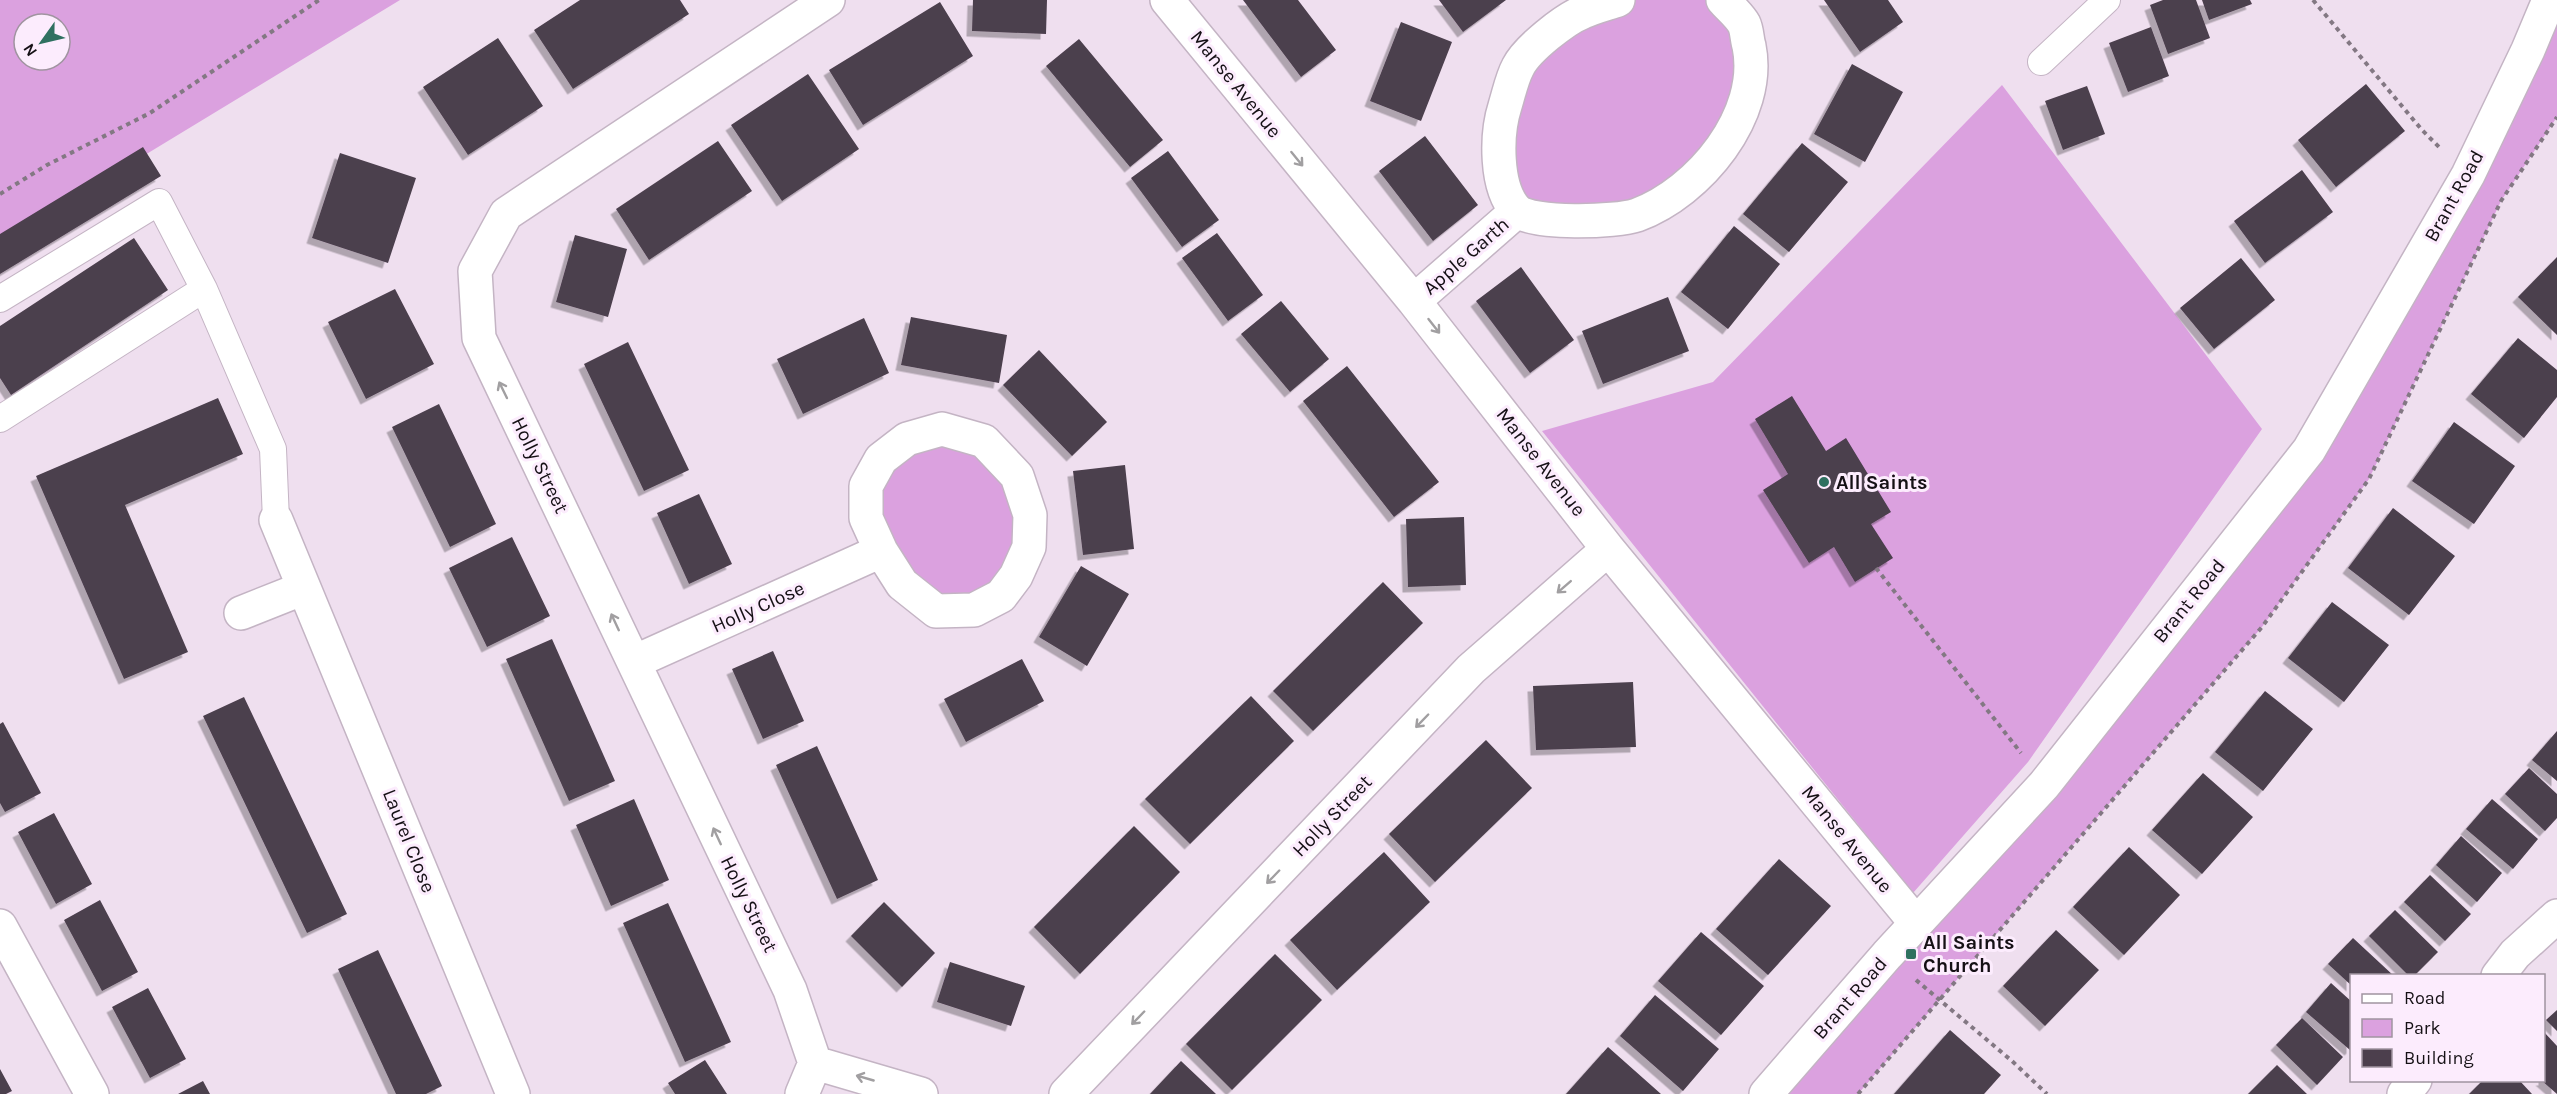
<svg xmlns="http://www.w3.org/2000/svg" width="2557" height="1094" viewBox="0 0 2557 1094" font-family="Karla,sans-serif">
<style>
.green{fill:#dba1df;fill-rule:evenodd}
.building{fill:#4c3f4d;filter:url(#shadow)}
.lines{fill:none;stroke-linecap:round;stroke-linejoin:round}
.lane-casing{stroke:#c4b4c4;stroke-width:28}
.street-casing{stroke:#c4b4c4;stroke-width:36}
.secondary-casing{stroke:#c4b4c4;stroke-width:36}
.path{stroke:#837883;stroke-width:4;stroke-dasharray:4.5 4.5;stroke-linecap:butt}
.lane{stroke:#fff;stroke-width:26}
.street{stroke:#fff;stroke-width:33}
.secondary{stroke:#fff;stroke-width:33}
.oneway{stroke:#a19fa1}
.poi-dot{fill:#2f7060;stroke:#fcecfd;stroke-width:2}
.labels{text-anchor:middle;dominant-baseline:central;stroke-width:6;stroke-linejoin:round;paint-order:stroke}
.street-label{font-size:20px;fill:#151015;stroke:#fcecfd}
.poi-label{font-size:20px;font-weight:bold;fill:#151015;stroke:#fcecfd;text-anchor:start}
</style>
<defs>
<filter id="shadow"><feDropShadow dx="-5.5" dy="5.5" stdDeviation="0" flood-color="#0004"/></filter>
</defs>
<rect width="100%" height="100%" fill="#efdfef"/>
<path class="green" d="M0,0h400l-400,243zM24,24h36v36h-36z
M1618,0h105l30,66 -75,126 -125,28 -52,-38 17,-116z
M2557,22v95l-56,84 -132,278 -107,148 -404,467h-92l543,-644z
M2002,85l260,344 -234,333 -115,131 -371,-462 171,-49z
M907,439l77,2 45,106 -55,63 -72,-26 -36,-98z"/>
<path class="building" d="M580,0h100l9,14 -116,75 -39,-59z
M973,0h74l-1,34 -74,-3z
M1243,0h55l38,50 -35,27z
M1439,0h67l-43,32z
M1824,0h64l15,22 -43,30z
M2163,0h33l14,38 -42,16 -18,-49z
M2202,0h48l2,4 -43,16z
M940,2l33,54 -110,69 -34,-55z
M1401,22l51,20 -31,79 -51,-20z
M2151,27l18,49 -41,16 -19,-49z
M498,38l45,68 -75,49 -45,-68z
M1079,39l84,101 -33,27 -84,-101z
M1852,64l51,28 -38,70 -51,-28z
M808,74l51,75 -77,52 -51,-76z
M2366,84l39,47 -69,56 -38,-47z
M2087,86l18,48 -42,16 -18,-49z
M1425,136l53,69 -45,36 -54,-70z
M718,141l34,50 -103,69 -33,-51z
M1802,143l46,39 -59,70 -46,-38z
M143,147l18,29 -161,98v-40z
M1168,151l51,69 -37,27 -51,-69z
M340,153l76,25 -28,85 -76,-25z
M2302,170l31,42 -68,51 -31,-42z
M1734,226l46,38 -52,65 -47,-37z
M1217,233l46,62 -35,26 -46,-63z
M575,235l52,14 -19,68 -52,-15z
M134,238l34,52 -157,105 -11,-17v-52z
M2557,257v78l-39,-38z
M2241,258l34,42 -61,49 -34,-41z
M1521,267l53,73 -44,33 -54,-72z
M395,289l39,75 -68,35 -38,-77z
M1668,297l21,54 -86,33 -21,-53z
M1281,301l48,58 -39,33 -49,-58z
M911,317l96,18 -8,48 -98,-18z
M864,318l25,55 -86,41 -26,-55z
M2518,338l39,32v27l-33,41 -53,-44z
M628,342l61,128 -45,21 -60,-127z
M1039,350l68,72 -35,34 -69,-71z
M1347,366l92,116 -45,35 -91,-116z
M1792,396l34,55 20,-13 45,74 -20,12 22,34 -38,24 -21,-35 -25,16 -46,-73 25,-16 -33,-55z
M218,398l25,56 -118,51 63,147 -64,27 -88,-203z
M439,404l57,120 -46,23 -58,-120z
M2454,422l61,44 -41,58 -62,-43z
M1125,465l9,84 -51,6 -10,-84z
M699,494l33,70 -43,20 -32,-71z
M2393,508l62,48 -46,59 -61,-47z
M1464,517l2,68 -58,2 -2,-68z
M512,537l38,79 -63,31 -38,-79z
M1081,566l48,28 -42,72 -48,-29z
M1383,582l40,41 -110,108 -40,-40z
M2332,602l57,43 -45,57 -56,-44z
M552,639l63,142 -46,20 -63,-142z
M773,651l31,70 -41,18 -31,-70z
M1022,659l22,42 -78,41 -22,-43z
M1633,682l3,65 -100,3 -3,-64z
M2265,691l48,38 -50,62 -48,-39z
M1251,696l43,45 -104,103 -45,-45z
M244,697l103,217 -40,19 -104,-217z
M3,722l38,71 -36,19 -5,-9v-79z
M2557,731v50l-25,-21z
M1486,740l46,48 -97,94 -46,-48z
M817,746l61,134 -41,19 -61,-134z
M2529,768l28,26v24l-12,13 -40,-37z
M2203,773l50,44 -51,57 -50,-44z
M634,799l35,81 -58,26 -35,-81z
M2492,799l46,40 -25,30 -47,-40z
M54,813l38,71 -36,20 -38,-72z
M1134,826l46,46 -100,102 -46,-47z
M2461,836l41,37 -25,29 -41,-37z
M2129,847l51,48 -56,60 -51,-48z
M1384,852l46,50 -93,88 -47,-50z
M1779,859l52,47 -63,69 -52,-46z
M2430,875l41,39 -26,27 -41,-39z
M100,900l38,72 -36,19 -38,-71z
M884,902l51,51 -33,34 -51,-51z
M668,903l63,139 -46,20 -62,-139z
M2395,910l43,42 -24,24h-5l-40,-40z
M2056,930l43,40 -54,56 -42,-40z
M1701,932l63,54 -43,49 -63,-54z
M2353,938l41,38h-42v10l-24,-22z
M378,950l64,136 -16,8h-30l-58,-125z
M1275,954l47,46 -90,90 -46,-46z
M950,962l75,24 -14,40 -74,-24z
M2331,983l21,19v46l-2,2 -44,-38z
M148,988l38,71 -36,19 -38,-71z
M1655,995l64,54 -36,42 -63,-55z
M2557,1010v21l-11,-11z
M2302,1018l41,39 -26,28 -41,-40z
M1950,1030l51,45 -17,19h-90z
M2544,1032l13,14v48l-16,-14h3z
M1608,1047l53,47h-95z
M705,1060l22,34h-52l-7,-11z
M1181,1061l35,33h-66z
M2277,1065l30,29h-59z
M0,1069l12,22 -6,3h-6z
M2483,1080h36l13,14h-63z
M203,1081l7,13h-32z"/>
<g class="lines">
<defs>
<path id="lane" d="M2041,62l66,-62
M0,299l159,-97 45,87 69,160 3,71
M0,419l204,-130"/>
<path id="street" d="M828,0l-322,214 -31,57 4,67 311,652 25,73 106,31
M1167,0l247,301 194,248 308,374
M1618,0c-12,4 -24,7 -35,12 -18,7 -56,37 -65,55 -6,11 -9,26 -13,39 -9,28 -10,81 11,104 15,15 101,12 121,5 62,-23 126,-100 112,-169 -2,-6 -2,-16 -5,-22 -5,-9 -15,-17 -21,-24
M1414,301l103,-90
M276,520l237,574
M241,613l63,-25
M634,662l247,-111 -15,-33v-32l15,-27 26,-20 35,-10 42,12 33,35 13,39 -1,32 -13,29 -15,20 -27,14 -38,1 -34,-27 -21,-33
M0,926l92,168
M2498,976l17,-22 42,-38
M802,1094l13,-31
M1066,1094l405,-425 137,-120
M2404,1094l11,-14"/>
<path id="secondary" d="M1766,1094l121,-139 157,-170 265,-335 159,-275 60,-125 21,-50"/>
</defs>
<use href="#lane" class="lane-casing"/>
<use href="#street" class="street-casing"/>
<use href="#secondary" class="secondary-casing"/>
<path class="path" d="M2313,0l109,130 17,17
M0,194l47,-29 103,-52 169,-113
M1876,568l145,185
M1916,980l96,81 35,33
M1858,1094l404,-467 107,-148 132,-278 56,-84"/>
<use href="#lane" class="lane"/>
<use href="#street" class="street"/>
<use href="#secondary" class="secondary"/>
</g>
<defs><path id="oneway-shaft" d="M-6 0H5M1.5-3L5.5 0L1.5 3" fill="none" stroke-width="1.6" stroke-linecap="round" stroke-linejoin="round" transform="scale(1.5)"/></defs>
<g class="oneway">
<use href="#oneway-shaft" transform="translate(1297 159) rotate(51)"/>
<use href="#oneway-shaft" transform="translate(1434 326) rotate(52)"/>
<use href="#oneway-shaft" transform="translate(503 390) rotate(-116)"/>
<use href="#oneway-shaft" transform="translate(1564 587) rotate(139)"/>
<use href="#oneway-shaft" transform="translate(615 622) rotate(-115)"/>
<use href="#oneway-shaft" transform="translate(1422 721) rotate(134)"/>
<use href="#oneway-shaft" transform="translate(717 836) rotate(-115)"/>
<use href="#oneway-shaft" transform="translate(1273 877) rotate(134)"/>
<use href="#oneway-shaft" transform="translate(1138 1018) rotate(134)"/>
<use href="#oneway-shaft" transform="translate(865 1078) rotate(-164)"/>
</g>
<g class="poi-dot">
<circle cx="1824" cy="482" r="6"/>
<rect x="1905" y="948" width="12" height="12" rx="3"/>
</g>
<g class="labels">
<g class="street-label">
<text transform="translate(1236 84) rotate(51)">Manse Avenue</text>
<text transform="translate(2454 196) rotate(-61)">Brant Road</text>
<text transform="translate(1466 256) rotate(-41)">Apple Garth</text>
<text transform="translate(1541 462) rotate(52)">Manse Avenue</text>
<text transform="translate(540 465) rotate(64)">Holly Street</text>
<text transform="translate(2189 601) rotate(-51)">Brant Road</text>
<text transform="translate(758 607) rotate(-24)">Holly Close</text>
<text transform="translate(1332 816) rotate(-46)">Holly Street</text>
<text transform="translate(1847 839) rotate(51)">Manse Avenue</text>
<text transform="translate(409 841) rotate(68)">Laurel Close</text>
<text transform="translate(749 904) rotate(64)">Holly Street</text>
<text transform="translate(1850 998) rotate(-49)">Brant Road</text>
</g>
<g class="poi-label">
<text x="1836" y="482">All Saints</text>
<text x="1923" y="942">All Saints<tspan x="1923" dy="23">Church</tspan></text>
</g>
</g>
<rect x="2350" y="974" width="195" height="108" fill="#fcecfd" stroke="#a094a0" stroke-width="1.5"/>
<rect x="2362" y="994" width="30" height="9" fill="#ffffff" stroke="#a094a0" stroke-width="1.5"/>
<text x="2404" y="1004" font-size="18" fill="#151015">Road</text>
<rect x="2362" y="1019" width="30" height="18" fill="#dba1df" stroke="#a094a0" stroke-width="1.5"/>
<text x="2404" y="1034" font-size="18" fill="#151015">Park</text>
<rect x="2362" y="1049" width="30" height="18" fill="#4c3f4d" stroke="#a094a0" stroke-width="1.5"/>
<text x="2404" y="1064" font-size="18" fill="#151015">Building</text>
<g transform="translate(42 42) rotate(236)"><circle r="28" fill="#fcecfd" stroke="#a094a0" stroke-width="1.5"/>
<path d="M0-4.5L10 22L0 15L-10 22Z" fill="#2f7060"/>
<text y="-9" font-size="16" font-weight="bold" text-anchor="middle" fill="#151015">N</text>
</g>
</svg>
